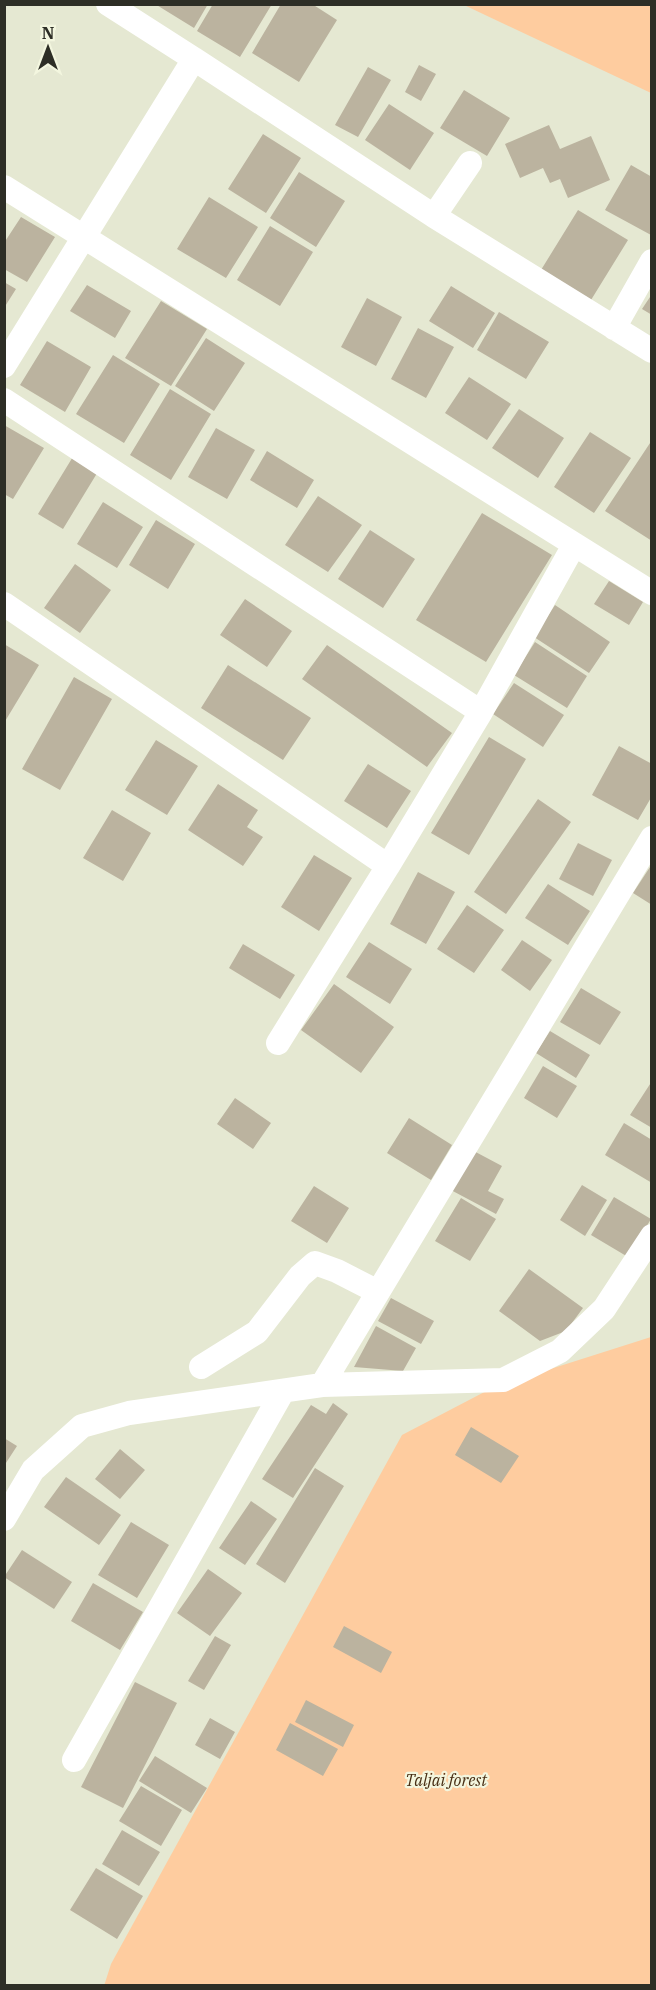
<svg xmlns="http://www.w3.org/2000/svg" width="656" height="1990" viewBox="0 0 656 1990" font-family="'IBM Plex Serif',serif">
<style>
.green{fill:#fecc9f}
.building{fill:#bbb39f}
.lines{fill:none;stroke-linecap:round;stroke-linejoin:round}
.street{stroke:#fff;stroke-width:24}
.labels{text-anchor:middle;dominant-baseline:central;stroke-width:4.5;stroke-linejoin:round;paint-order:stroke}
.park-label{font-size:16px;font-style:italic;fill:#482e14;stroke:#f3f6df}
</style>
<rect width="100%" height="100%" fill="#e5e8d2"/>
<path class="green" d="M464,5h187v88z
M651,1337v648l-547,1 7,-22 291,-529 92,-48z"/>
<path class="building" d="M155,4h53l-14,24z
M213,4h59l-32,53 -43,-26z
M281,4h31l25,16 -38,62 -47,-29z
M419,65l17,9 -15,27 -16,-9z
M368,67l23,13 -33,57 -23,-12z
M464,90l46,28 -23,38 -47,-28z
M389,104l45,29 -24,37 -45,-30z
M549,125l11,24 31,-13 19,44 -42,18 -8,-19 -10,4 -7,-15 -23,10 -15,-34z
M263,134l38,24 -35,55 -38,-24z
M631,165l21,12 -1,58 -46,-25z
M299,172l46,29 -29,46 -46,-29z
M209,197l49,30 -32,51 -49,-29z
M578,210l50,30 -37,60 -50,-30z
M21,217l34,20 -28,45 -23,-13v-26z
M270,226l43,26 -33,54 -43,-26z
M4,282l12,7 -12,19z
M87,285l44,26 -16,27 -45,-27z
M451,286l44,27 -22,35 -44,-27z
M652,294v21l-10,-6z
M367,298l35,19 -26,49 -35,-19z
M161,301l46,28 -36,57 -46,-28z
M499,312l50,30 -23,37 -49,-29z
M418,328l36,19 -28,51 -35,-19z
M206,338l39,25 -31,48 -39,-25z
M47,341l44,26 -26,45 -45,-27z
M113,355l47,29 -36,59 -48,-29z
M469,377l42,27 -24,36 -42,-27z
M170,389l41,25 -40,66 -41,-25z
M519,409l45,29 -26,40 -46,-30z
M4,425l40,23 -31,51 -9,-5z
M216,428l39,22 -28,49 -39,-22z
M590,432l41,26 -37,55 -40,-26z
M652,440v101l-47,-30z
M267,451l47,29 -17,28 -47,-28z
M74,455l25,15 -36,59 -25,-15z
M318,496l44,29 -34,47 -43,-27z
M103,502l40,25 -26,41 -40,-24z
M482,513l70,42 -66,107 -70,-42z
M156,520l39,24 -27,45 -39,-24z
M370,530l45,29 -32,49 -45,-29z
M75,564l36,26 -31,43 -36,-25z
M609,581l34,21 -14,23 -35,-21z
M245,599l47,32 -25,36 -47,-32z
M555,605l55,37 -21,31 -55,-36z
M535,642l52,34 -20,32 -53,-33z
M4,644l35,21 -35,58z
M327,645l125,88 -25,34 -125,-88z
M228,665l83,53 -28,42 -82,-52z
M74,677l38,22 -52,91 -38,-21z
M514,683l50,32 -21,32 -50,-33z
M489,737l37,22 -57,96 -38,-22z
M156,740l42,26 -31,49 -42,-25z
M619,746l33,18v32l-14,24 -46,-25z
M368,764l43,27 -24,37 -43,-27z
M218,784l40,26 -11,17 16,10 -20,29 -55,-36z
M538,799l33,23 -65,92 -32,-22z
M112,810l39,23 -28,48 -40,-23z
M578,843l34,17 -19,36 -34,-17z
M314,855l38,23 -33,53 -38,-24z
M652,864v41l-19,-12z
M418,872l37,20 -29,52 -36,-20z
M548,884l42,27 -22,34 -43,-27z
M467,905l37,25 -30,43 -37,-24z
M522,940l30,20 -22,31 -29,-21z
M369,942l43,27 -22,35 -44,-27z
M243,944l52,31 -15,24 -51,-31z
M334,984l60,43 -33,46 -60,-43z
M581,988l40,24 -21,33 -40,-23z
M550,1031l40,24 -14,23 -40,-25z
M543,1066l34,20 -20,32 -33,-20z
M652,1081v47l-22,-13z
M235,1098l36,25 -18,26 -36,-25z
M409,1118l43,27 -21,35 -44,-27z
M624,1123l28,17v43l-47,-28z
M470,1149l32,17 -14,25 16,8 -8,15 -47,-25z
M582,1185l25,15 -22,36 -25,-16z
M314,1186l35,22 -22,35 -36,-22z
M614,1197l37,22 -23,38 -37,-22z
M461,1198l35,21 -26,42 -35,-20z
M529,1269l54,39 -17,23 -26,10 -41,-30z
M391,1298l43,23 -13,23 -43,-23z
M376,1326l40,22 -13,23 -49,-4z
M333,1403l15,11 -55,84 -31,-19 49,-74 15,9z
M471,1427l48,29 -18,27 -46,-28z
M4,1438l13,8 -13,20z
M120,1449l25,21 -25,29 -25,-20z
M315,1468l29,18 -59,97 -29,-19z
M66,1477l55,38 -22,30 -55,-38z
M251,1501l26,18 -32,46 -26,-17z
M131,1522l38,23 -32,53 -39,-23z
M22,1550l50,32 -18,27 -50,-32z
M208,1569l34,24 -32,43 -33,-23z
M93,1583l50,29 -23,38 -49,-29z
M344,1626l48,26 -11,21 -48,-26z
M215,1636l16,9 -27,45 -16,-9z
M135,1682l42,21 -54,105 -42,-21z
M306,1700l48,25 -11,22 -48,-25z
M210,1718l25,14 -15,27 -25,-14z
M290,1723l48,26 -15,27 -47,-26z
M155,1756l52,32 -16,25 -52,-32z
M141,1786l41,24 -21,36 -42,-25z
M122,1830l38,22 -21,34 -37,-22z
M96,1868l47,28 -26,43 -47,-29z"/>
<g class="lines">
<path class="street" d="M108,4l86,55
M4,187l648,406
M434,216l36,-53
M614,328l38,-67
M4,366l190,-307 240,157 218,135
M4,400l477,312
M4,604l384,262 -110,177
M388,866l93,-154 93,-167
M201,1367l56,-35 43,-56 15,-13 22,8 41,21
M322,1385l330,-547
M4,1519l29,-49 49,-44 47,-13 193,-28 181,-5 57,-29 44,-42 48,-73
M74,1760l209,-369"/>
</g>
<g class="labels">
<g class="park-label">
<text x="446" y="1780">Taljai forest</text>
</g>
</g>
<rect width="656" height="1990" fill="none" stroke="#2d2e26" stroke-width="12"/>
<g transform="translate(48 48)" stroke="#f3f6df" stroke-width="4.5" paint-order="stroke">
<path d="M0-4.5L10 22L0 15L-10 22Z" fill="#2d2e26"/>
<text y="-9" font-size="16" font-weight="bold" text-anchor="middle" fill="#2d2e26">N</text>
</g>
</svg>
